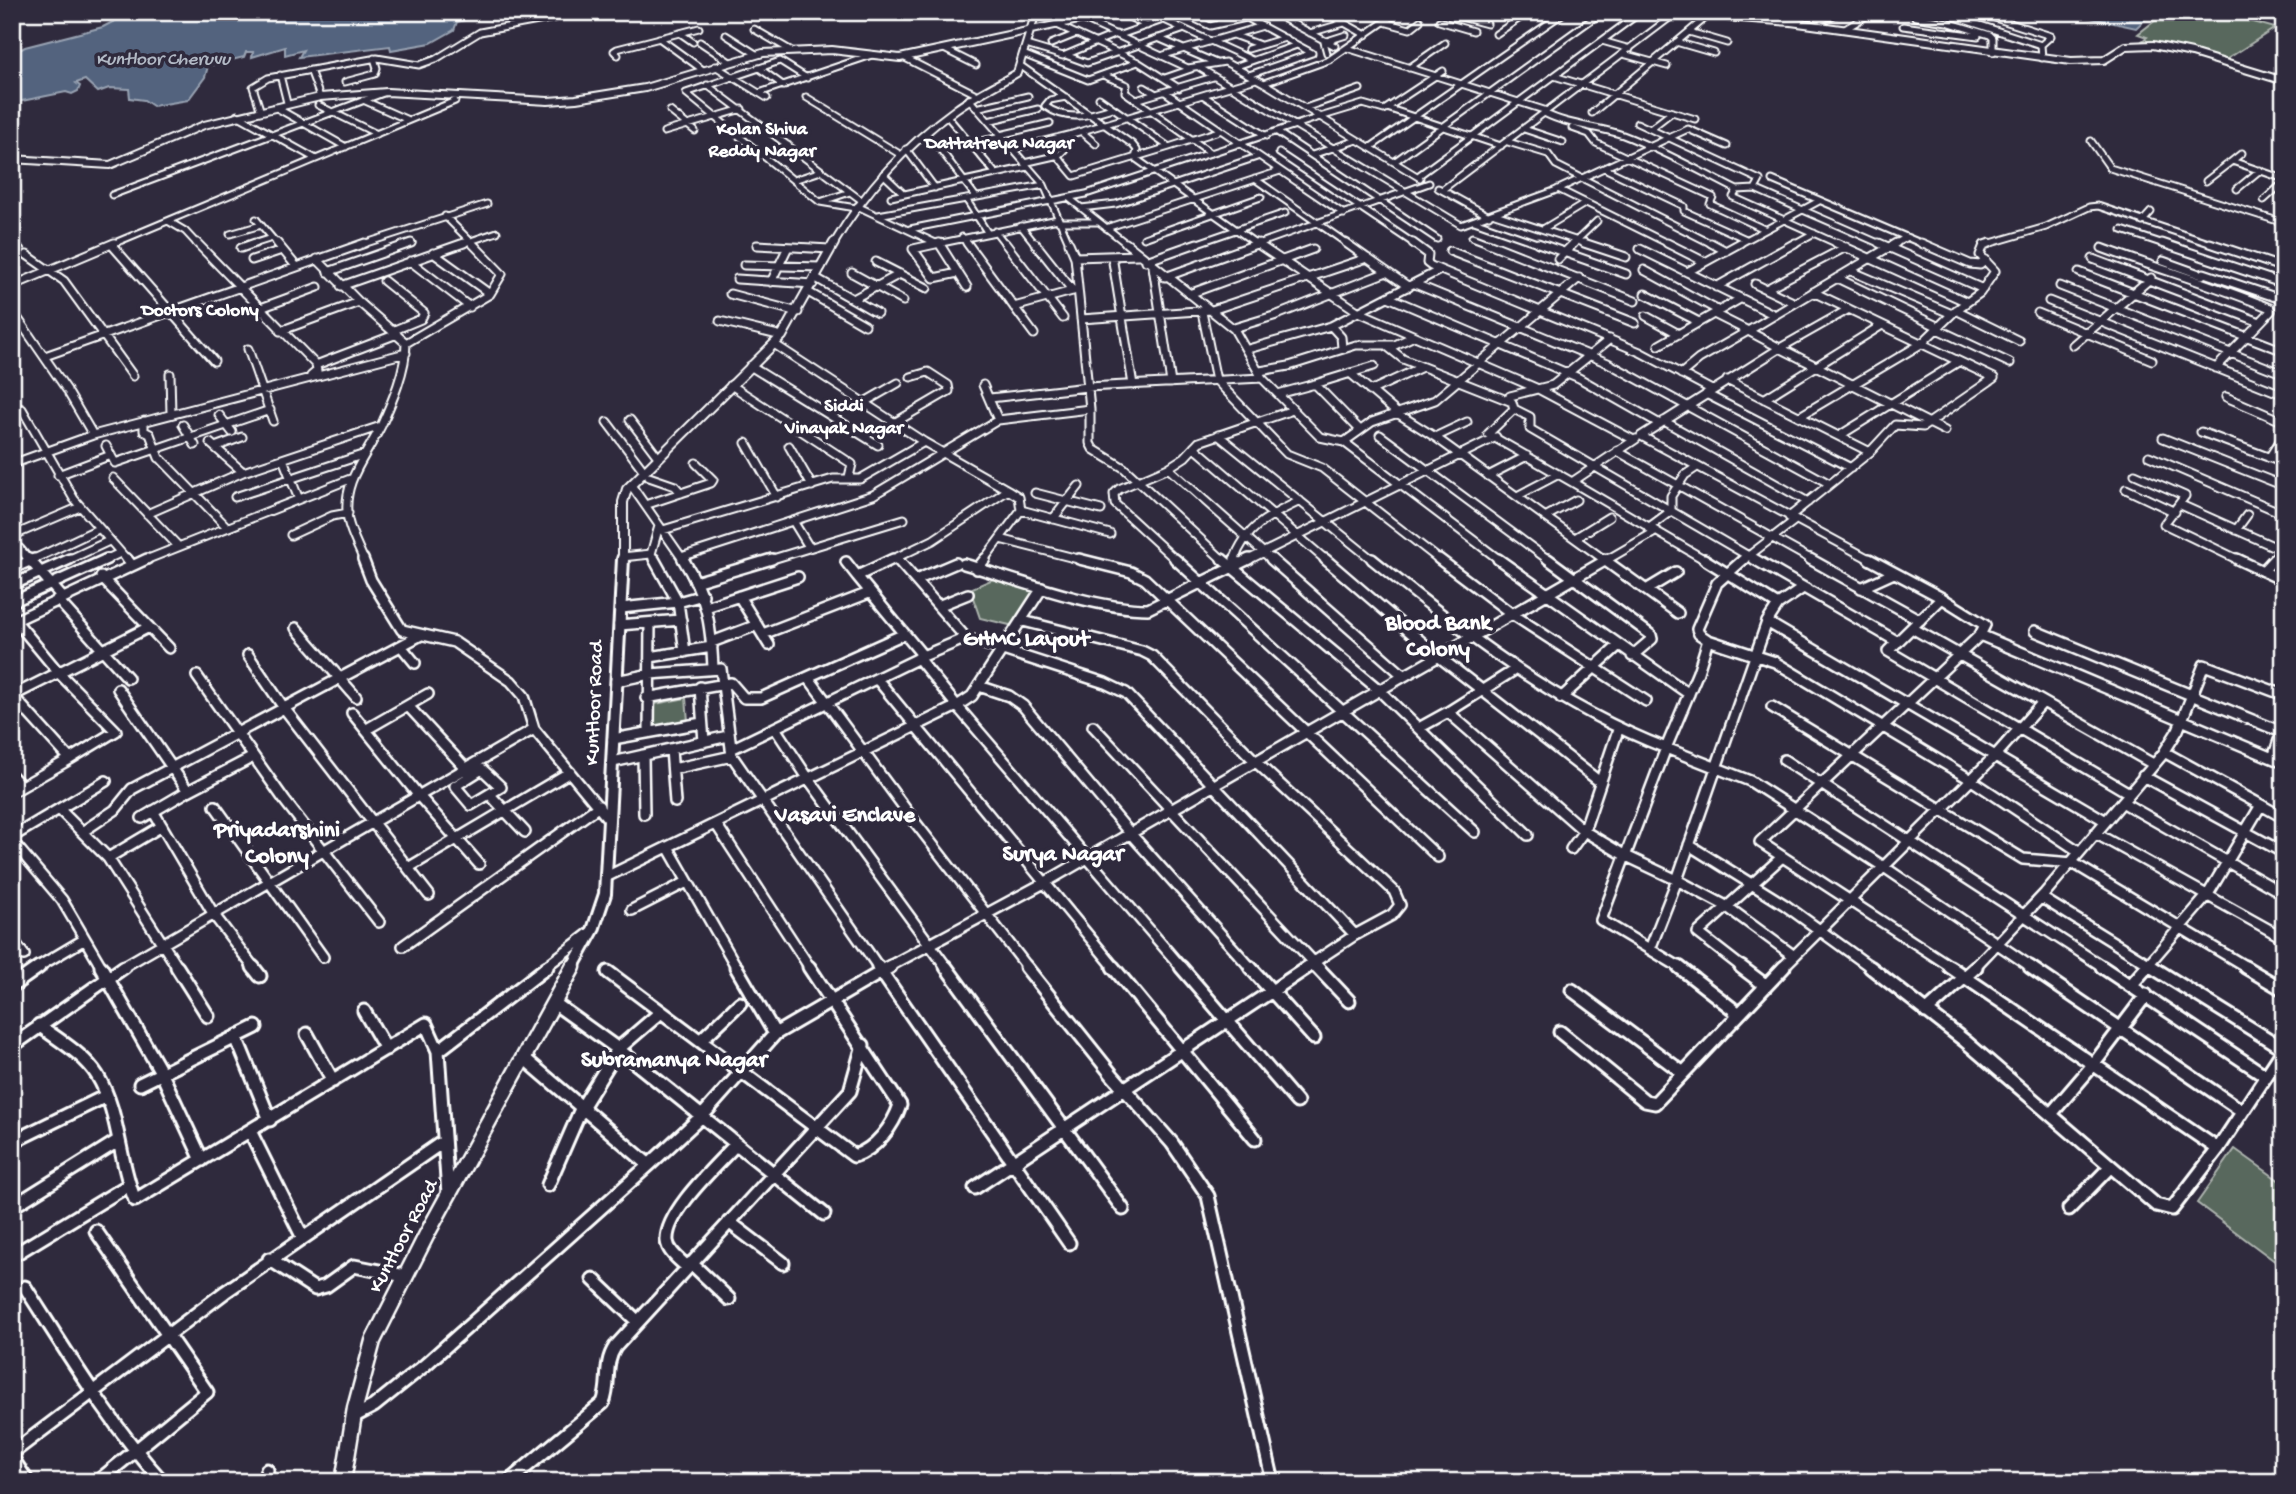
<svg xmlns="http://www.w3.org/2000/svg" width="2296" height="1494" viewBox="0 0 2296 1494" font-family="'Gochi Hand',sans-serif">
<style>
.green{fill:#59675d;stroke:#acb3ae;stroke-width:2}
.water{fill:#53647e;stroke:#98a2b2;stroke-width:2}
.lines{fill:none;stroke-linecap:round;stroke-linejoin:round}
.minor-far3-casing{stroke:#fff;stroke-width:9}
.minor-far2-casing{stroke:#fff;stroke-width:11}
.minor-far1-casing{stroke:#fff;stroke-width:14}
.minor-casing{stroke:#fff;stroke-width:17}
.tertiary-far3-casing{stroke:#fff;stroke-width:10}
.tertiary-far2-casing{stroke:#fff;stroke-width:12}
.tertiary-far1-casing{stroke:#fff;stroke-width:16}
.tertiary-casing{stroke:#fff;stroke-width:19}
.minor-far3{stroke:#2f2a3d;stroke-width:5}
.minor-far2{stroke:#2f2a3d;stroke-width:7}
.minor-far1{stroke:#2f2a3d;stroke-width:9}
.minor{stroke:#2f2a3d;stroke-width:11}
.tertiary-far3{stroke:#2f2a3d;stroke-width:6}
.tertiary-far2{stroke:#2f2a3d;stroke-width:8}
.tertiary-far1{stroke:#2f2a3d;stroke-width:10}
.tertiary{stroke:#2f2a3d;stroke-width:14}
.labels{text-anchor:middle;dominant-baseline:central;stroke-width:7;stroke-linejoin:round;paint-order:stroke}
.far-water-label{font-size:19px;font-style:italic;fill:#b2b9c5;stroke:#2f2a3d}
.far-neighbourhood-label{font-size:19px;font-weight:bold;fill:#fff;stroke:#2f2a3d}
.street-label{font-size:21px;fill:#fff;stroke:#2f2a3d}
.neighbourhood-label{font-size:23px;font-weight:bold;fill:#fff;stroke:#2f2a3d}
</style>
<rect width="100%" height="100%" fill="#2f2a3d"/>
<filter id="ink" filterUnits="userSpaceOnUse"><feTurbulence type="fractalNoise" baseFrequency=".0143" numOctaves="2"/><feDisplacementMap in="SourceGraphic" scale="14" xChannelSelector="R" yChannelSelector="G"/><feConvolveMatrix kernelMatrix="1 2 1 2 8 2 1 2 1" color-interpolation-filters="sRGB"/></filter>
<g filter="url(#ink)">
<path class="green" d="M2166,12h52l57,16 -51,33 -82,-20 5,-4 -9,-3z
M1000,576l38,14 -24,36 -34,-8 -10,-29z
M686,698l2,23 -34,6 1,-23z
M2235,1149l49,35v84l-87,-65z"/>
<path class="water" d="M146,12h14l4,4 15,-4h291l-7,2 6,5 -12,3 -3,8 -23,13 -40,7 -1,-4 -91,11 4,-7 -18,5v-8l-33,10 1,-5h-7l-2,5 -36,9 -3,11 -17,23 -35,6 -9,-6 -14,-2 -1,-9 -20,-1 -11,4 -13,-12 -9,3 4,3 -2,5 -6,3 -6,-2 -54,11v-49l13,-7 78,-20 17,-9z
M2064,12h89l-17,16z"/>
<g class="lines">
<defs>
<path id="minor-far3" d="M1119,12l28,14
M1172,12l-10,7 90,41
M1180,12l30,14 36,-8
M1236,12l76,41
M1271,12l64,34
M1325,12l41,23
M1484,12l14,4
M1797,12l24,8 21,-8
M1940,12l101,33
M1976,12l75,24 -10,9 1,13
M1207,13l4,-1
M1450,14l37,10
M1915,17l32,5 43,13 3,3v14
M1766,19l5,-7
M1084,20l104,48 37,-6 39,21 65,-23 69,-48
M1439,21l34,10
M1384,22l26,7 10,-8
M1219,23l6,-11
M1057,25l81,37 41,26
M1903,26l75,10
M754,29l36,21
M1845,29l28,-17
M1689,32l38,11
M680,33l13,9
M1310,33l34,-10
M1496,34l33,-22
M726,35l30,19
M1120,35l43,-15
M1233,35l27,10
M659,38l44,32
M1158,38l58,25
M1602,41l28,8
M700,42l30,20
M1676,42l38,11
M1051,44l25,-10
M1026,45l37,11 53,-22
M1347,48l200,63
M944,49l32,16
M1248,49l37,-11
M1327,53l-3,-11 22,-7
M1023,54l65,26 50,-18
M1623,54l44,12
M618,55l-4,-4 3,-2 82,-21
M1164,55l99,-29
M1068,56l19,7 95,-33
M905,58l73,37
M715,66l52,32
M1021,66l111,78 5,6 -2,8 123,87
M1234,67l63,-22
M759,68l25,18
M1200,68l261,157 93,-34 134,-62 39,17
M1409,68l36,-25
M310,70l10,27
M280,75l7,28
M1103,75l24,10 -2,7 86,61
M1249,75l63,-22
M1554,76l141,43
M807,78l-27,-17 -94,32 134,109 36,6
M1165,78l26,-9
M345,82l30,-8 2,-6 -3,-10
M1264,83l41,25 55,-19
M707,85l154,115
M1144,87l12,7
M1165,92l179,122
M759,93l113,-38
M1204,96l62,40
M806,97l95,58
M1066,97l-16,3 -5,6c23,16 42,10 67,2
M969,99l75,86 26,60
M363,100l45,20
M1136,100l77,-23
M318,105l59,29
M275,107l71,40
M976,108l52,-12
M1387,108l114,38
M260,109l-7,-22 15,-9 109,-20 42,7 17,-6 44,-27 107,-20
M670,111l25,20
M1544,113c25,13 53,13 79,22 40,15 76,36 114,55l-4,7 107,48
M1592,113l117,-98
M237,115l79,44
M947,116l49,58
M1320,117l100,61
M1320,117l43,-13 21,6 59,-39
M988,121l50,-12
M1637,123l123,57 -5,9
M1572,128l17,6 7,9 117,54 -3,7 54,25
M1524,129l39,13
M1650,129l22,-17
M664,132l78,-23
M1082,132l14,12
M1277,132l160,107
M925,134l15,15 36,48
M1000,135l50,-12
M1045,141l29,35 95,-29 -70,-49
M2091,141l19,27 174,55
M1508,142l40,12 8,11 158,80
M1169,147l50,-16
M1371,147l194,-135
M906,149l29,39
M940,149l62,-12
M1012,149l60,-15 184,-55
M1279,153l137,92
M2242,153l-10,8 52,18
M760,154l28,-9
M1312,155l45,-15
M1394,162l208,-150
M1024,163l35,-8 6,-6 -5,-12
M1604,168l80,38v5l62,28
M883,174l21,20
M1418,176l223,-164
M1255,179l94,66
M794,180l27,-9
M1772,180l153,65
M2206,181l26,-20
M1438,188l51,28
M1558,189l113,56
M2237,189l23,-19
M1442,190l234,-177
M1737,190l18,-1 128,56
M112,195l274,-103
M891,197l137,-30
M1069,198l59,47
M966,199l21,33
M2264,200l20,-18
M820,202l30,-10
M857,206l83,39
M1081,208l35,-4 141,-47
M1495,214l95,31
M878,215l166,-30
M445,216l29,29
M12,219l3,-11
M256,219l22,26
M168,221l17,10 13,14
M1474,221l69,24
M1059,222h39
M2142,222l9,-10
M1021,226l15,19
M1106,228l174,-57
M910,229l176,-35 234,-77 -15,-9
M1543,229l43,-26
M2122,230l45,15
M995,231l11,14
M230,234l31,-9
M962,237l6,8
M1472,237l21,8
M1144,238l117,-41
M110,245l345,-144
M250,245l22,-7
M360,245l127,-41
M406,245l6,-2
M459,245l38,-13
M932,245l126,-26
M1192,245l93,-32
M1255,245l174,-62
M1572,245l25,-24
M1737,245l82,-44
M1792,245l22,-12
M1893,245l12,-7
M1984,245l62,-18 43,-20 9,-1 117,39"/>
<path id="minor-far2" d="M197,243l119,122 1,6 -6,5
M277,243l19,23
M939,243l28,44
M940,243l-27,6 21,29 24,-5
M967,243l67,91
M1005,243l58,75
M1035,243l38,48
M1069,243l6,14 15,152v34l3,6 31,19 100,93
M1126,243l108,86 28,49 58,59 24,5 157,119
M1256,243l103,69 177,76 98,52
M1413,243l15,11 -1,9 4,3 209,86 72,38
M1488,243l147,58
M1538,243l88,31
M1584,243l42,14
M1667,243l38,19
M1711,243l15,8
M1836,243l131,59
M1879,243l104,46
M1921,243l49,21 10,1 6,-5
M2162,243l122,41
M2210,243l74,25
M112,245l102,116
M757,245l73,4
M241,248l14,-5
M2102,248c56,21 113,37 168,60l1,3 -55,57
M1640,249l135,66
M1450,251l185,72
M12,252l8,-2
M433,253l57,41
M27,255l37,26 69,95
M1112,256l21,129
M1075,257l63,-2
M1367,258l42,29
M317,259l42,43
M1558,259l16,-16
M2093,259l167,63
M252,260l30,-10
M410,261l60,46
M1146,261l51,-18
M2163,261l39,14
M876,262l51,26
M744,265l77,2
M1153,267l18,116
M1644,270l75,41
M1851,271l101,43
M328,272l83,-29
M1687,272l53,-29
M2079,272l205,79
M852,273l51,28
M2204,273l80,27
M1165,277l94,-34
M816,278l61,35
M1837,278l102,49
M737,279l76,5
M384,281l40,32 -3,6 -29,12
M771,282l17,-35
M1415,284l193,79 222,121
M1755,284l40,19
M12,286l102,-43
M341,286l123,-43
M2060,286l224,88
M1716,287l79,-44
M1766,289l80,-42
M808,292l57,33
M1813,292l181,86
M730,294l68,18
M1189,294l124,-45
M1645,294l54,28
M1388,297l191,81 81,46
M853,299l47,-25
M2049,301l235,94
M1014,307l62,-17
M258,309l60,-22
M12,310l55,80
M1956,310l63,31
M1202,312l14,68 71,74 35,14 119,93
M2038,313l114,47
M1714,314l34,17
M1646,316l33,18
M1081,319l131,-9 155,-52 -21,-15
M720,321l62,15
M1331,326l10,11 1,11
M1234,328l43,-13 110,-43
M1937,329l73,34
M280,331l79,-29 47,41c0,27 -14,59 -25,83 -15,31 -40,56 -33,94 3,14 11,28 16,41
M406,343l84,-49 12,-20 -30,-31
M774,344l150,98 84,48 -75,50 -44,21
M1659,345l81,-46
M2073,345l78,-67
M1388,347l15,12 109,43 2,7 -26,25 84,48
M1780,348l165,83
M1780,348l69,-39
M248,349l25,72
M1248,349l83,-23 109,-56
M45,356l320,-113
M316,365l81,-31
M750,366l128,79
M1260,371l29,-5 67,-21h39l19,-9
M1350,373l47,40 38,24 171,124
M170,374l1,40
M1681,374l18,-15 49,-28
M1727,380l143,72
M1315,384l59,-18
M731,385l121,79 -3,13
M983,385l15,35
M1370,391l52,-24
M1278,394l37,-10 45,46
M1706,394l145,74
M1510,396l43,-11 57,-46
M2226,397l58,25
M990,398l97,-11 175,-9
M1764,399l118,-74
M863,403l35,-20
M12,405l10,4 52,90 54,62
M1514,409l16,8v12l227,132
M219,415l13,17
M1800,416l121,-72 35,-34 24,-17 15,-22 -15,-16 4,-10 6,-2
M630,420l28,37
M144,421v10l6,3 9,24
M1664,421l144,81
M607,422l37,49
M894,423l55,-32 -1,-6 -20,-13 -17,5
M183,425l12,20
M2201,432l83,31
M93,435l313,-82
M1218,435l156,126
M1380,435l170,126
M1839,436l119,-74
M1435,437l32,-15
M2163,438l121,48
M1636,439l-64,43 135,79
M1344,442l28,-20 63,-22 144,-122
M210,443l33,29
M746,443l31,54
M106,446l9,17 155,-53
M789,446l23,40
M215,447l27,-10
M1194,447l133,114
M1617,451l197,110
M2149,456l135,58
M2269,458l15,-23
M283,459l15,38
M162,460l64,66
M12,464l81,-29 -24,-41
M1168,468l17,-11 14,-15 94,-32
M2135,474l50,22 -21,28 77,37
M58,475l53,-20
M1488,476l39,-20
M649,477l26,9 6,7
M113,478l64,67
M631,485l53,76
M2126,489l49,23
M1035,493l66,17
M1517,496l42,-22
M235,497l130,-43
M645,505l66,-22 2,-3 -17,-17
M2181,505l103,46
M1021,510l89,24
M147,514l96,-42 138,-46
M1545,517l31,-17
M1789,517l81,-65 25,-27 28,2 71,-49
M1053,519l26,-33
M793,521l16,26
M1648,528l23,-17v-15l14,-21 12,-8
M663,530l170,-51h27l64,-37
M2236,530l11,-15
M291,535l41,-19 16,-3
M12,536l68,-29
M1575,538l34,-21
M1000,539l86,22
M12,553l8,-4 10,12
M651,554l8,-28
M622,557l29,-3 4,7
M681,557l192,-62 125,-75 92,-11
M30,561l68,-32
M66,561l43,-20
M103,561l17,-8
M143,561l207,-82
M766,561l138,-42
M983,561l38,-51 -2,-13 -11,-7
M1177,561l-62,-57 -1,-10 5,-5 49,-21 105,93
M1234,561c11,-34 36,-46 66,-60
M1246,561l250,-124
M1605,561l50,-29
M1742,561l52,-40
M1873,561l-232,-125 139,-88 -32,-17 148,-88
M2272,561l12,-14"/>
<path id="minor-far1" d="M29,559l33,38
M127,559l4,5
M363,559l8,21 31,50 52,12 57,39 13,15 10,33 75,91
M654,559l24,43 7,50
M683,559c24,38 28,64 30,109
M897,559l69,79 -43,18
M1079,559l52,13 14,7 293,278
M1175,559l300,273
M1222,559l156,130 150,146
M1235,559l2,7
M1271,559l133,117
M1325,559l113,97 162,126
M1372,559c91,73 183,147 294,189l-65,172 80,48
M1439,559l73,55 134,87
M1498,559l191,135
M1548,559l103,76 1,4 -20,17
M1603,559l75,54
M1704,559l74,46
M1754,559l144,83
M1810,559l110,61
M1869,559l73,39 43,27 -5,10 -220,207 193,126
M2237,559l47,22
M846,562l11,14
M964,564c53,16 130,45 184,45l101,-50
M12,569l22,-10
M977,569l8,-10
M2263,571l11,-12
M101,577l68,71
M916,580l40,-17
M695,582l77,-23
M12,585l58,-26
M1861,588l33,-15
M1646,590l30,-18
M739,596l30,49
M1942,598l-54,53 241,142
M57,599l71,79
M12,602l95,-43
M938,606l30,-12
M706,607l92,-30
M621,608l57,-6 25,-7
M15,620l44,53 57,58 -46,28
M1023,621l119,30 10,5 104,106 138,129 6,14 -8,10 -37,20 -50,33
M12,622l135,-63
M1767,622l339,199
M619,625l62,-5
M296,628l60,69
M1912,628l241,136
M2035,631l249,102
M763,634l106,-41
M1980,635l304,128
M966,638l139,45 21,10 229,242
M1708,640l-9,-6 -2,-5 20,-46 27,-24
M712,642l45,-17
M401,646l14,17
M248,655l36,53 145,187
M650,657l62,-10
M918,658l39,48 15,-10 70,-108
M197,676l88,125 94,121
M808,677l107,145 113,146
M877,679l238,289
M616,681l34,-7 71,-5 11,87 147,212
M979,686l30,10 14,10 106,126 122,136
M700,687l4,55
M118,689l70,102 -46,27
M12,695l58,64 -58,33
M12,696l137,-69
M646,698l85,-15 13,15h17l143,-64
M1561,698l57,-52
M408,706l61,66
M1772,707l251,152 50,4 175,105
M1448,712l68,-43
M352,713l67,83 60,68
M1093,726l226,242
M775,728l33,50 139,190
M1419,728l29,-16 136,119 40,24 53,25 90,-258 11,-17 25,-17
M367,729l61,-35
M649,731l1,-108
M613,739l89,-16
M671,749l4,53
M731,749l192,-93 -66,-80 36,-17
M2166,753l95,52
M643,755l1,59
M2273,758l11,-32
M1784,760l321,208
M613,762l115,-26
M482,769l19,18 -30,18 -16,-19z
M673,769l59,-13
M12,776l9,10
M2143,776l141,77
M188,791l65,-34
M493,798l32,34
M2122,802l162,92
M215,806l108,151
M59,809l49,49 70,110
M153,811l61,104 40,53
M716,824l94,144
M82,832l33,-22 17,-21 289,-154
M2095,833l189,105
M12,837l94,-56
M12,841l50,59 40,68
M1689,845l96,60 87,63
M668,847l69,121
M1571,849l13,-18 34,-101
M108,858l54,-32
M408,868l162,-96
M608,876l349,-170 225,262
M2042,898l113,70
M632,910l55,-28
M12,939l12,16
M403,946l196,-140
M1650,949l27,-69 49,26 68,50
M36,968l49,-29
M121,968l413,-239
M544,968l47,-36
M886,968l158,-85 564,-324
M1743,968l-45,-35 84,-76
M1782,968l214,-213 47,-53
M1974,968l71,-75 118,-139 15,-24 26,-65 80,30
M2033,968l-149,-101 -134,-86 -84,-33 32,-76 10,-32 67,22 195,117 110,73
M2145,968l62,-72 54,-91 23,13"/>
<path id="minor" d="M101,967l60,105 41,88
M177,967l31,49
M253,967l7,9
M736,967l39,67
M878,967l191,276
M946,967l177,242
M1026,967l87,109 59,67 36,53 65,286
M1113,967l142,172
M1181,967l116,135
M1250,967l64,71
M1317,967l32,34
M1679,967l59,46
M1741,967l24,18
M1870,967l95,74 191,164 16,4 46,-60 66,-100
M1950,967l268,182
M2030,967l212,144
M2102,967l164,109
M2152,967l132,82
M2245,967l39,23
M608,972l246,184c22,-7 39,-30 46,-51l-91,-138
M2131,985l16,-18
M12,986l27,-19
M1572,990l110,82
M554,1003l64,46 206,165
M364,1011l22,38
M1926,1012l50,-45
M39,1025c19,15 45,29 58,50 23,37 21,85 38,125l291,-176 12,27 10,143
M1560,1032l85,69 10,2 129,-136
M307,1034l26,47
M236,1037l34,83
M700,1041l40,-38
M12,1046l112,-79
M438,1051l109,-84
M524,1058l125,107
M140,1084l116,-57
M2051,1114l42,-49 53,-70
M250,1131l52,105
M18,1139l88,-43
M548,1185l33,-76 37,-60 43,-37
M975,1188l333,-221
M12,1207l104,-65
M2069,1209l40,-41
M729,1222l54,41
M96,1231l111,161 -110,90
M12,1256l115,-70
M269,1259l46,30 11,-3 28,-20 51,10
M691,1263l38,36
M687,1267c-7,-7 -19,-15 -20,-26 -2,-29 50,-76 69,-97
M593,1279l44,42
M25,1287c43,67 84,136 138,195
M353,1417l21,-11 51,-41 224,-200 54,-50 72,-81 115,-67
M12,1453l213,-161 219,-151
M12,1458l16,24
M264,1482l3,-12
M508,1482l95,-79c8,-19 0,-38 12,-56l235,-256 13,-46"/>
<path id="tertiary-far3" d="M1661,12l130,10 280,39 33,-1 22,-14 27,-1 39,8 92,28
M12,159l98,6 94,-40 116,-28 67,-5 161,9 28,-2 69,-11 118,-35 69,-3 68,8 216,-46
M833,245c31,-53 73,-100 123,-136 19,-14 41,-24 61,-36l19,-61"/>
<path id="tertiary-far2" d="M623,561v-59l4,-13 155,-153 52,-93"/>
<path id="tertiary-far1" d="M572,968l21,-38 12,-36 18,-335"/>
<path id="tertiary" d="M343,1482l12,-74 18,-67 54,-107 146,-267"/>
</defs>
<use href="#minor-far3" class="minor-far3-casing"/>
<use href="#minor-far2" class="minor-far2-casing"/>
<use href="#minor-far1" class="minor-far1-casing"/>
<use href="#minor" class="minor-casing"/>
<use href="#tertiary-far3" class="tertiary-far3-casing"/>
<use href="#tertiary-far2" class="tertiary-far2-casing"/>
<use href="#tertiary-far1" class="tertiary-far1-casing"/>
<use href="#tertiary" class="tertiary-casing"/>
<use href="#minor-far3" class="minor-far3"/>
<use href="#minor-far2" class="minor-far2"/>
<use href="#minor-far1" class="minor-far1"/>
<use href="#minor" class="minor"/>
<use href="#tertiary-far3" class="tertiary-far3"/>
<use href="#tertiary-far2" class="tertiary-far2"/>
<use href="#tertiary-far1" class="tertiary-far1"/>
<use href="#tertiary" class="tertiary"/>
</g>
</g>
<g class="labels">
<g class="far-water-label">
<text x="163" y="60">Kuntloor Cheruvu</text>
</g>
<g class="far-neighbourhood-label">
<text x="762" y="130">Kolan Shiva<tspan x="762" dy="22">Reddy Nagar</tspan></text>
<text x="999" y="144">Dattatreya Nagar</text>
<text x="200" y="311">Doctors Colony</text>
<text x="844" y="407">Siddi<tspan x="844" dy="22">Vinayak Nagar</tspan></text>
</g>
<g class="street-label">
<text transform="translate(596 703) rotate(-88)">Kuntloor Road</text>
<text transform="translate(405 1237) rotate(-62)">Kuntloor Road</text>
</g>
<g class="neighbourhood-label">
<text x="1438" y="624">Blood Bank<tspan x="1438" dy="26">Colony</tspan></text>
<text x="1026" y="640">GHMC Layout</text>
<text x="845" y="816">Vasavi Enclave</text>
<text x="277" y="831">Priyadarshini<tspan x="277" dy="26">Colony</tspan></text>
<text x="1063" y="855">Surya Nagar</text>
<text x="674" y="1061">Subramanya Nagar</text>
</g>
</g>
<rect width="2296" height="1494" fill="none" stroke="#2f2a3d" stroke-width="42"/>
<rect x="21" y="21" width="2254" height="1452" fill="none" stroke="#fff" stroke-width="2.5" filter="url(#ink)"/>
</svg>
